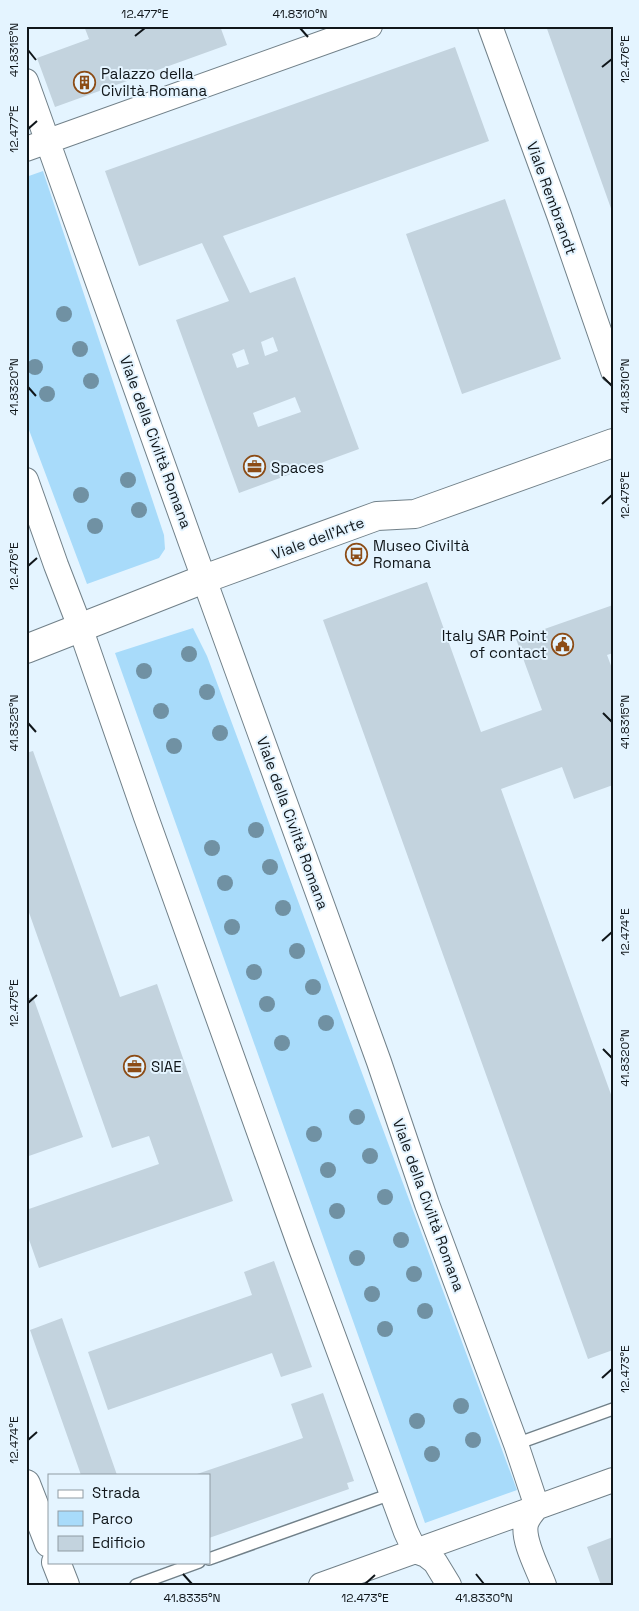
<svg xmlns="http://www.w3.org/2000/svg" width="639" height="1611" viewBox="0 0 639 1611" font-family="'Space Grotesk',sans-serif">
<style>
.green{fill:#a8dbfa}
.building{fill:#c3d3de;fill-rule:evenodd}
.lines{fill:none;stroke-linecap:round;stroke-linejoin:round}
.service-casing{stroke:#718089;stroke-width:14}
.minor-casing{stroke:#718089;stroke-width:26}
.tertiary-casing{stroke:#718089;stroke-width:30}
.service{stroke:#fff;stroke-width:11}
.minor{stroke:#fff;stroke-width:24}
.tertiary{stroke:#fff;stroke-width:28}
.tree{fill:#7091a3}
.ticks{fill:none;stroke:#10161a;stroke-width:2}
.labels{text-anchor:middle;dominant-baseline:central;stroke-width:4;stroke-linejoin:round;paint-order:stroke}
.poi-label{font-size:15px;fill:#10161a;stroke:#e4f4ff;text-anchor:start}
.street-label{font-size:15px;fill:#10161a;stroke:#e4f4ff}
.neatline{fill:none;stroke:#10161a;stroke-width:2}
.ticks-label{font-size:12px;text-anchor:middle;fill:#10161a}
</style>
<rect width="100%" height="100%" fill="#e4f4ff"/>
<path class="green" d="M43,171l121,364 1,14 -6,9 -72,26 -61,-162v-245z
M193,628l14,28 310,834 -92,33 -310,-870z"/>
<path class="building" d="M84,26h136l7,19 -172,62 -18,-49 52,-19z
M546,26h63l4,11v177z
M455,47l34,94 -266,95 27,57 45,-16 64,172 -120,44 -63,-173 53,-19 -27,-58 -63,23 -34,-95zM273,337l5,14 -13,5 -4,-14zM244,349l5,15 -12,4 -5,-14zM295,397l6,15 -43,15 -5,-14z
M505,199l56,160 -99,35 -56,-160z
M427,582l54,150 61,-22 -26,-71 97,-34v48l-6,2 6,16v114l-39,14 -12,-32 -61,22 112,311v250l-25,9 -265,-739z
M33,751l87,246 37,-13 76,217 -194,67 -13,-37v-21l133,-46 -10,-28 -37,12 -86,-244v-151z
M33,997l50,140 -57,20v-158z
M274,1261l38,106 -31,10 -9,-24 -164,57 -20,-58 164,-57 -8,-23z
M62,1318l55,157h-36l-51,-145z
M323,1393l31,88 -7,2 2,6 -140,49v-63l-12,-1 106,-36 -12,-34z
M613,1537v48h-12l-14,-38z"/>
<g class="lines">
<defs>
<path id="service" d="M516,1444l97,-35
M209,1559l182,-65
M136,1585l63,-23"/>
<path id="minor" d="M490,26l69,189 54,156
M26,81l165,462 188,519 48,142 89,240 21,63
M26,149l344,-123
M26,480l30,85 24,62 66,190 154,429 106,286 9,19 11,4 9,7 14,23
M537,1507c-4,5 -9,10 -11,17 -4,16 12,45 18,61
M321,1585l292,-105"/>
<path id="tertiary" d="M26,649l178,-70 173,-63 38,-2 198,-71
M26,1484l23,59
M56,1562l9,23"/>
</defs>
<use href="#service" class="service-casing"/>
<use href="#minor" class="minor-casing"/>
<use href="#tertiary" class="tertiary-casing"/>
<use href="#service" class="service"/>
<use href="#minor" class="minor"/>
<use href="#tertiary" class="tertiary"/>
</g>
<g class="tree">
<circle cx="64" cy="314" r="8"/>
<circle cx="80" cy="349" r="8"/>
<circle cx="35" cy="367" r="8"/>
<circle cx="91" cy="381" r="8"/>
<circle cx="47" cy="394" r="8"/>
<circle cx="128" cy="480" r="8"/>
<circle cx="81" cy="495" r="8"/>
<circle cx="139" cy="510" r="8"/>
<circle cx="95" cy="526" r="8"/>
<circle cx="189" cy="654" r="8"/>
<circle cx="144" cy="671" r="8"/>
<circle cx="207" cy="692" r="8"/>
<circle cx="161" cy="711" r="8"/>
<circle cx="220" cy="733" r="8"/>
<circle cx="174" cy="746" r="8"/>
<circle cx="256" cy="830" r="8"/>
<circle cx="212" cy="848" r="8"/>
<circle cx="270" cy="867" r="8"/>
<circle cx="225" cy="883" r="8"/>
<circle cx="283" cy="908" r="8"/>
<circle cx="232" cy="927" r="8"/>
<circle cx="297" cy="951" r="8"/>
<circle cx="254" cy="972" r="8"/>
<circle cx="313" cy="987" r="8"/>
<circle cx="267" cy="1004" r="8"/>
<circle cx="326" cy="1023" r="8"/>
<circle cx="282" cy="1043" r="8"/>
<circle cx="357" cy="1117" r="8"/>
<circle cx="314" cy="1134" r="8"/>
<circle cx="370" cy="1156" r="8"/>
<circle cx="328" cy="1170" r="8"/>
<circle cx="385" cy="1197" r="8"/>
<circle cx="337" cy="1211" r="8"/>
<circle cx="401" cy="1240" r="8"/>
<circle cx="357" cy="1258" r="8"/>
<circle cx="414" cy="1274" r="8"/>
<circle cx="372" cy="1294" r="8"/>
<circle cx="425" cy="1311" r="8"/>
<circle cx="385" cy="1329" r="8"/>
<circle cx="461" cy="1406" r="8"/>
<circle cx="417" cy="1421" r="8"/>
<circle cx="473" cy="1440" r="8"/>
<circle cx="432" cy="1454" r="8"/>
</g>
<path class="ticks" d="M300,28l8,9M135,36l10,-8M28,50l8,10M602,67l10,-8M28,129l9,-8M603,377l9,9M28,387l8,9M602,504l10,-9M28,566l9,-8M603,713l9,9M28,723l8,9M602,941l10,-9M28,1003l9,-8M603,1049l9,9M602,1378l10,-9M28,1440l9,-8M183,1574l9,10M476,1574l8,10M365,1584l10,-9"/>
<defs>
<symbol id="building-ring" viewBox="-11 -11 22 22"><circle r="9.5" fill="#e4f4ff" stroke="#8c4c16" stroke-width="1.5"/><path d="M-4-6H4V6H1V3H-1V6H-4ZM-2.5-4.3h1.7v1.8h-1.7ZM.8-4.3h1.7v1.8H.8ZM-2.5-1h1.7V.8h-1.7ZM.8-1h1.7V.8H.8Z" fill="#8c4c16"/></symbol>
<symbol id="office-ring" viewBox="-11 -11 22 22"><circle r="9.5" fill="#e4f4ff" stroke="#8c4c16" stroke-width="1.5"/><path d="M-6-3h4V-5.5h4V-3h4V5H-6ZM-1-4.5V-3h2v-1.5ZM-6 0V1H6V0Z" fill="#8c4c16"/></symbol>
<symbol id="bus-ring" viewBox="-11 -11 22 22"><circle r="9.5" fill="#e4f4ff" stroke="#8c4c16" stroke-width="1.5"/><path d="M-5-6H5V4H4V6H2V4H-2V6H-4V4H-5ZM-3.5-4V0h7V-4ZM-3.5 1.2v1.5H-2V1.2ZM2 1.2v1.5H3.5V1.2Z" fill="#8c4c16"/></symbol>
<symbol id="civic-ring" viewBox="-11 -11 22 22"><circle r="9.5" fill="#e4f4ff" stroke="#8c4c16" stroke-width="1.5"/><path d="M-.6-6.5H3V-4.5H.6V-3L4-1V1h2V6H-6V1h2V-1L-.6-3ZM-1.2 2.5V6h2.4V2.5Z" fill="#8c4c16"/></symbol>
</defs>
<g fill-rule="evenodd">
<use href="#building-ring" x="72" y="70" width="25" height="25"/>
<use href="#office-ring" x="242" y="454" width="25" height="25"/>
<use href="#bus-ring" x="344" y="542" width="25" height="25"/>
<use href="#civic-ring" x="550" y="632" width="25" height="25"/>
<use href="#office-ring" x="122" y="1054" width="25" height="25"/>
</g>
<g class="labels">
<g class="poi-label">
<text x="101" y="73">Palazzo della<tspan x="101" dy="17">Civiltà Romana</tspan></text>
<text x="271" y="467">Spaces</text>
<text x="373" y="545">Museo Civiltà<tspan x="373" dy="17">Romana</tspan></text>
<text x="547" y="635" text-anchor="end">Italy SAR Point<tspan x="547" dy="17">of contact</tspan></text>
<text x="151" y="1066">SIAE</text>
</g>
<g class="street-label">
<text transform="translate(552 198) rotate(70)">Viale Rembrandt</text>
<text transform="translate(156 442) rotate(70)">Viale della Civiltà Romana</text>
<text transform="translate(318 538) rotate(-20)">Viale dell'Arte</text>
<text transform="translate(293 823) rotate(70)">Viale della Civiltà Romana</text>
<text transform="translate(429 1205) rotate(70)">Viale della Civiltà Romana</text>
</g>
</g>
<rect width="639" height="1611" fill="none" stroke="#e4f4ff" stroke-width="55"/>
<rect x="48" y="1474" width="162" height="90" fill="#e4f4ff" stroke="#8f9ba3"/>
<rect x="58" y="1490" width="25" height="8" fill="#ffffff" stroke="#8f9ba3"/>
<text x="92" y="1498" font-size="15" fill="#10161a">Strada</text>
<rect x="58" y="1511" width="25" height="15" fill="#a8dbfa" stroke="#8f9ba3"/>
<text x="92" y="1524" font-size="15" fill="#10161a">Parco</text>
<rect x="58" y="1536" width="25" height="15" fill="#c3d3de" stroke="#8f9ba3"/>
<text x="92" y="1548" font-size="15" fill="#10161a">Edificio</text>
<rect x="28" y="28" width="584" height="1556" class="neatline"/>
<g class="ticks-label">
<text x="145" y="18">12.477°E</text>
<text x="300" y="18">41.8310°N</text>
<text transform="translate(14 50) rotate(-90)" y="4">41.8315°N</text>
<text transform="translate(625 59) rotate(-90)" y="4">12.476°E</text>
<text transform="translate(14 129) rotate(-90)" y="4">12.477°E</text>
<text transform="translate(625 386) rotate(-90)" y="4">41.8310°N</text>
<text transform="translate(14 387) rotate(-90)" y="4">41.8320°N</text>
<text transform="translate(625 495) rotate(-90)" y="4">12.475°E</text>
<text transform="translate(14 566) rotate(-90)" y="4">12.476°E</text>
<text transform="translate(625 722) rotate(-90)" y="4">41.8315°N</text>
<text transform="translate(14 723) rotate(-90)" y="4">41.8325°N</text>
<text transform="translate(625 932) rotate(-90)" y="4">12.474°E</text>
<text transform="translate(14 1003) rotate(-90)" y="4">12.475°E</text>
<text transform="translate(625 1058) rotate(-90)" y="4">41.8320°N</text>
<text transform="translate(625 1369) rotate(-90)" y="4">12.473°E</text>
<text transform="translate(14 1440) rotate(-90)" y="4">12.474°E</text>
<text x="192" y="1602">41.8335°N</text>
<text x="365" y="1602">12.473°E</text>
<text x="484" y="1602">41.8330°N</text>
</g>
</svg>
